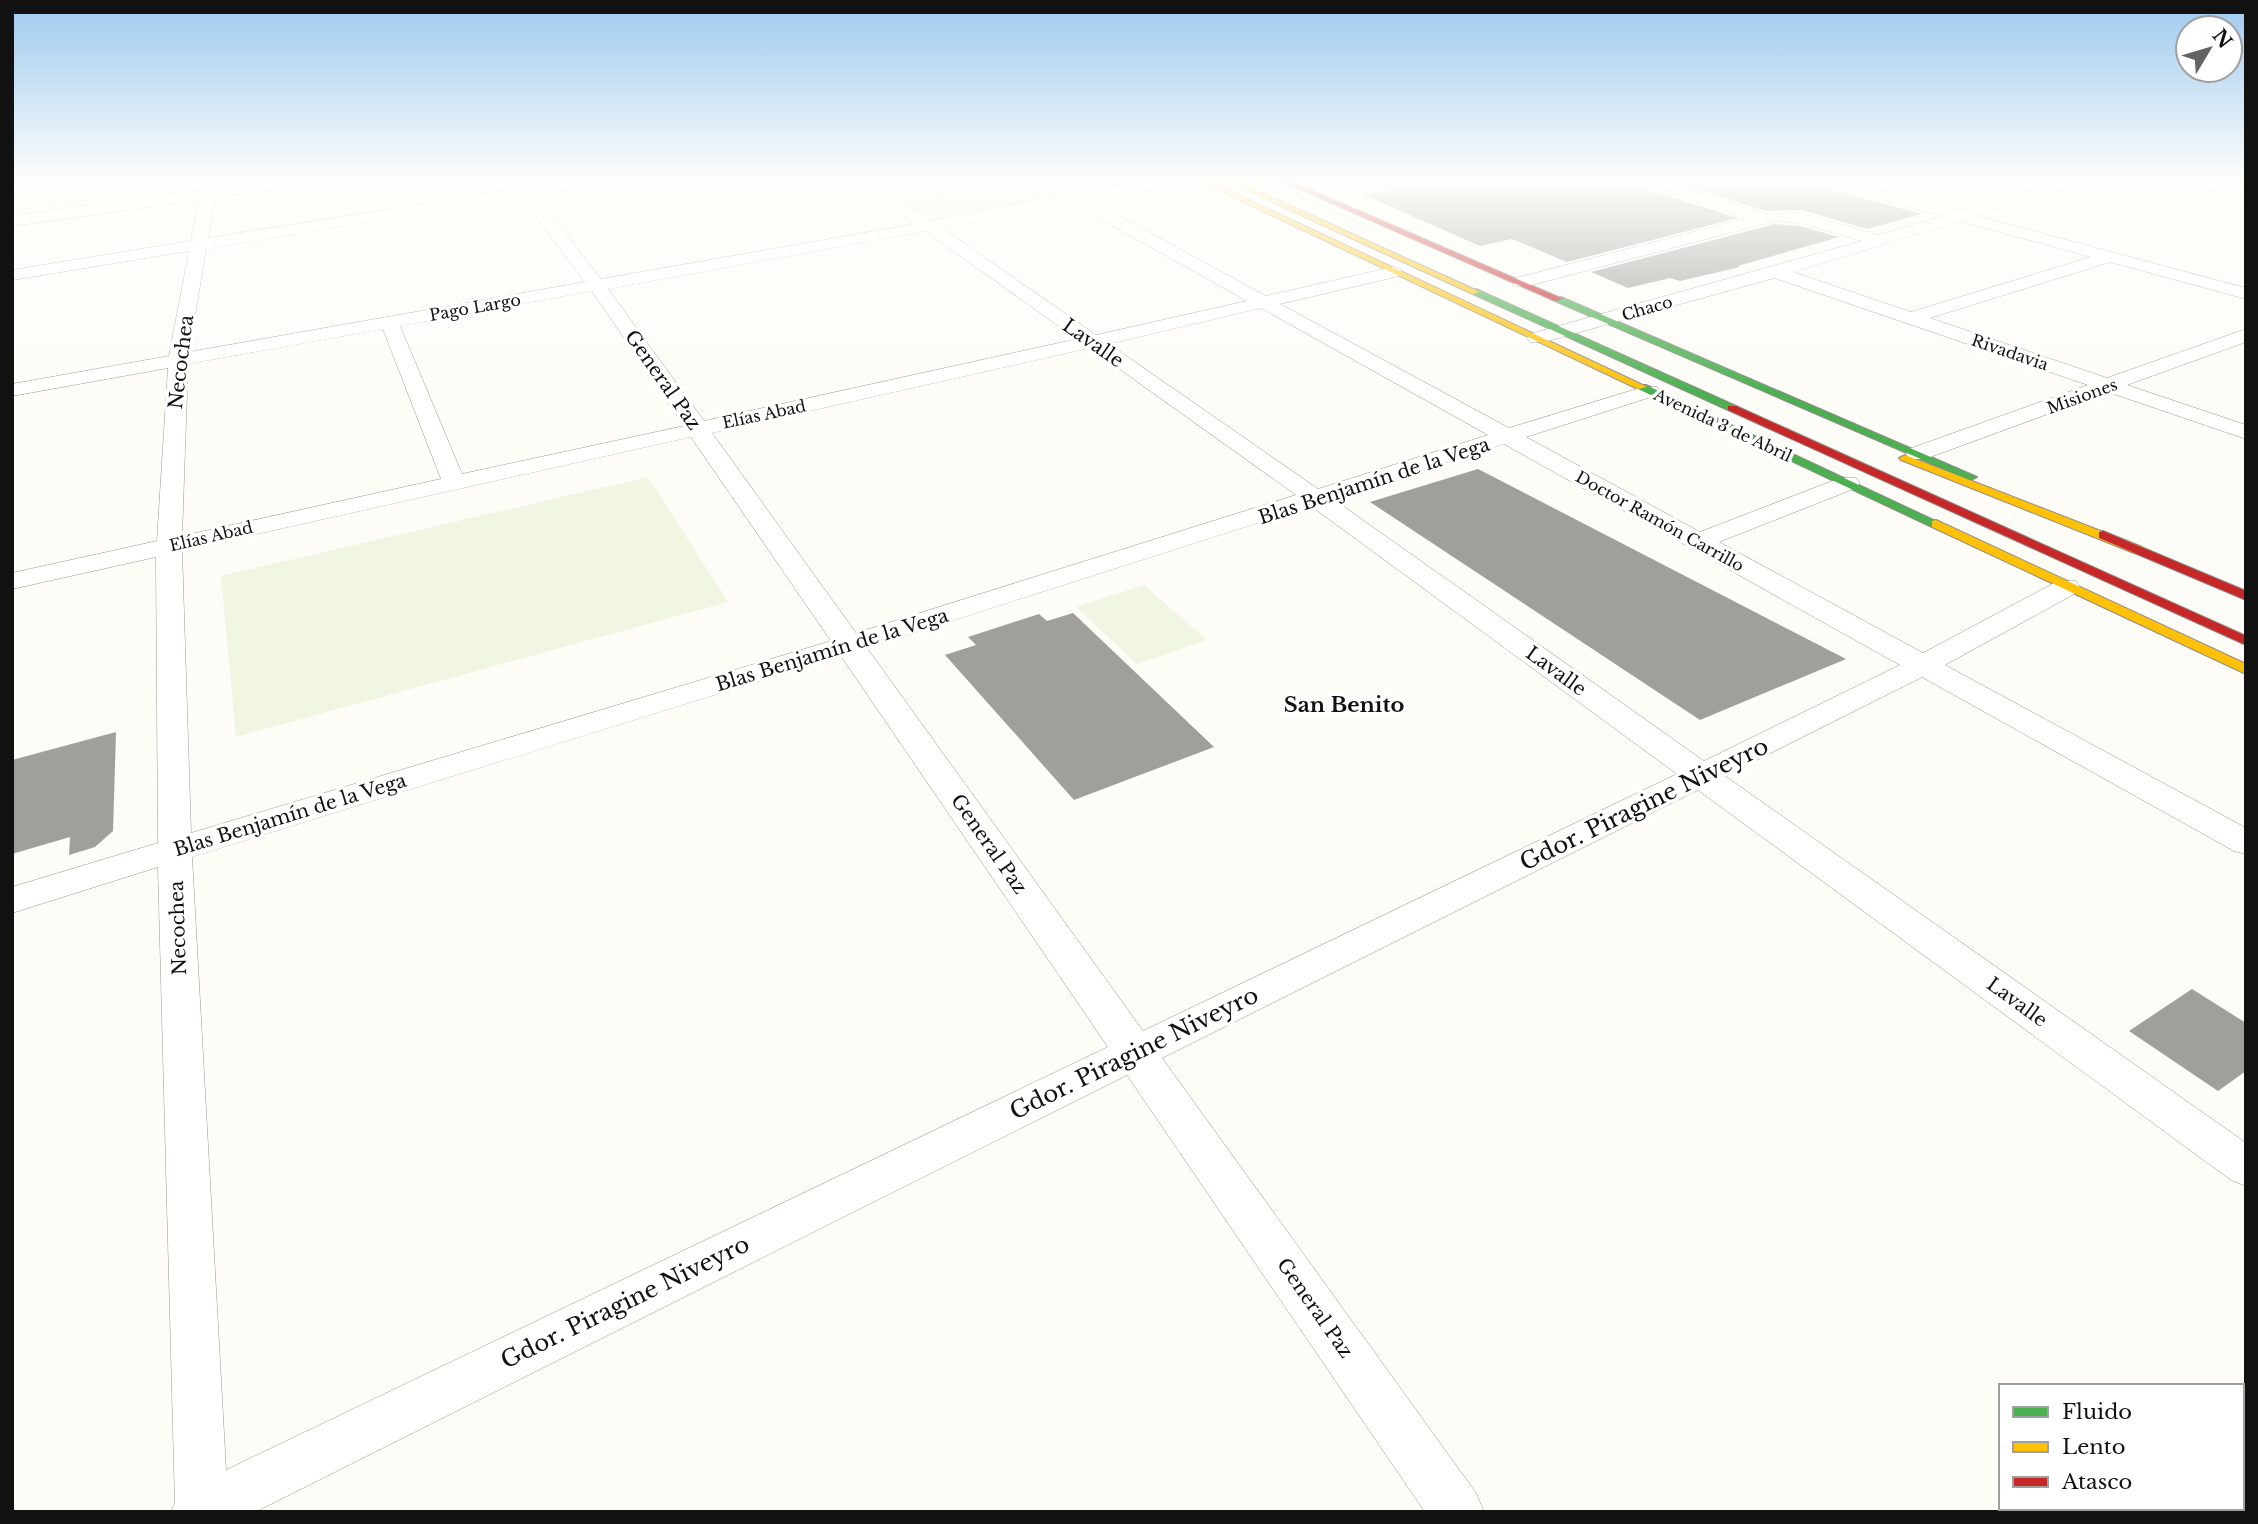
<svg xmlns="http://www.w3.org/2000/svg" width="2258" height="1524" viewBox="0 0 2258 1524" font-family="'Libre Baskerville',serif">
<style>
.green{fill:#e7f3d7}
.pitch{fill:#f0f6e1}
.building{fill:#a19f9c}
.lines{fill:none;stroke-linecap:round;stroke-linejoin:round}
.street-casing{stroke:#979795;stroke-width:1}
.fast-casing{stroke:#8e8d8b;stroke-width:2}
.slow-casing{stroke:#8e8d8b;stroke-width:2}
.jam-casing{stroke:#8e8d8b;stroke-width:2}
.path{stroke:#b9b9b8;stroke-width:2.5;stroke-dasharray:3.5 2;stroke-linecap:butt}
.street{fill:#fffffe;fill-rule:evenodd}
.fast{fill:#4caf50;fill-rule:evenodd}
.slow{fill:#ffc107;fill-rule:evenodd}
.jam{fill:#c62828;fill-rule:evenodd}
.labels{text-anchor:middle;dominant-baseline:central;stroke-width:7;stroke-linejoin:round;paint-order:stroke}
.far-street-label{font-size:16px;fill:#111;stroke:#fff}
.street-label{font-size:19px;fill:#111;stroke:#fff}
.neighbourhood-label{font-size:21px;font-weight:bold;fill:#111;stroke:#fff}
.near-street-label{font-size:23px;fill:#111;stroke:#fff}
</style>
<rect width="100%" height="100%" fill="#fdfcf7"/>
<path class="green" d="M873,180h289l-226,37 -12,-2z
M1254,180h18l133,63z"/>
<path class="pitch" d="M57,180h35l4,20 -84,12v-26z
M648,477l80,125 -492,135 -15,-161z
M1144,585l63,55 -70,24 -61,-57z"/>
<path class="building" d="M1365,180h252l121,38 -171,44 -55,-23 -32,7 -118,-52 26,-4z
M1680,180h116l125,34 -54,15 -65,-19 -37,1 -85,-27z
M1775,224l25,2 39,11 -101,29 2,1 -60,14 -10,-3 -42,10 -37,-16z
M1478,469l368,190 -146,61 -330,-218z
M1073,613l141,134 -140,53 -129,-145 31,-10 -8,-8 71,-23 8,7z
M116,732l-3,99 -18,16 -26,8 1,-18 -58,17v-94z
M2192,989l54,34v48l-28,20 -89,-60z"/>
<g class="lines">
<defs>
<path id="street" d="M201,180h14v8l63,-8h38l-7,4 -94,13 -7,41 307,-49 -6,-9h14l6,7 45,-7h33l-7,4 -65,11 66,84 314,-55 -59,-44h16l59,41 143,-28 87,-13h31l-7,4 -94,17 175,95 127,-29 6,1 3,4 -3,4 -119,28 229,124 134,-41h14l3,4 -3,4 -131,42 174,95 140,-54h16l4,5 -4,5 -137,54 204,111 135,-72h18l4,6 -4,6 -131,72 301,163v26l-12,-3 -312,-174 -197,99 521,367v43l-15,-6 -533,-390 -536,268 314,435 8,19h-59l-298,-437 -872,437h-84l4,-9 -17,-636 -146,46v-26l146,-44 -2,-286 -144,32v-16l145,-32 11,-173 -156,28v-12l157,-28 20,-105 -177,29v-10l179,-29 8,-41 -187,26v-10l189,-26zM521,197l64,85 -396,70 17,-103zM1074,204l173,97 -151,34 -154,-107zM925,231l152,108 -373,82 -96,-132zM592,291l92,135 -222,48 -62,-148zM1261,308l227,127 -170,54 -209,-145zM383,329l58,150 -259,57 6,-172zM1090,348l206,147 -440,138 -144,-200zM691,437l140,204 -640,192 -9,-282zM1504,444l396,221 -196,96 -371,-262zM1311,506l366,268 -534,257 -276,-383zM841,656l267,391 -882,423 -34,-613z
M1636,180h21l108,34 36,-1 78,22 64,-19 -122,-33 -2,-3h23l117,31 106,-31h22l-2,3 -108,33 269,72v11l-136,-37 -180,56 177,60 139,-49v13l-119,43 119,40v14l-138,-47 -183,67h-16l-3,-5 3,-5 179,-64 -314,-107 -230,64h-14l-3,-4 3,-4 332,-93 -62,-18 -25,-2 -247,65h-12l-3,-4 3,-4 231,-60zM1960,221l131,36 -180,55 -118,-40z
M2176,180h26l44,9v9l-68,-15z"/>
<path id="fast" d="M1476,289l260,117 1,2 -9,2 -255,-116 -1,-2z
M1555,297h6l416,180 -6,3 -4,-1 -412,-178z
M1638,385h8l296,139 -2,3h-8l-294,-138z"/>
<path id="slow" d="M1197,180h10l440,207 -9,2z
M1224,180h10l246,112 -7,2z
M1905,455l237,92 2,3 -2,3h-8l-233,-93 -2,-2z
M1936,520l310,144v10l-314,-147v-6z"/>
<path id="jam" d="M1278,180h10l275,119 -8,2z
M1728,406h8l510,230v9l-518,-235z
M2103,531l143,60v9l-147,-62v-6z"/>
</defs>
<use href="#street" class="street-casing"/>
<use href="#fast" class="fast-casing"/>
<use href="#slow" class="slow-casing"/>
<use href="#jam" class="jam-casing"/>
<path class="path" d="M950,180l62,6
M936,203l16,-22"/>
<use href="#street" class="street"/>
<use href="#fast" class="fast"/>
<use href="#slow" class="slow"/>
<use href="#jam" class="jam"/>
</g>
<linearGradient id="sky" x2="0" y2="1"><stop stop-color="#9dc9ee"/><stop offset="0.46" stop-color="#fefefb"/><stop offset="1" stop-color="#fefefb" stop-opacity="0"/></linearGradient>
<rect width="2258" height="393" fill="url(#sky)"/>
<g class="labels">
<g class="far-street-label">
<text transform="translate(475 307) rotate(-10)">Pago Largo</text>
<text transform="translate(1647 308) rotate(-16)">Chaco</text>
<text transform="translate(2010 352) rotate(19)">Rivadavia</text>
<text transform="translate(2082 396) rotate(-20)">Misiones</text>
<text transform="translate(764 414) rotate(-12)">Elías Abad</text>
<text transform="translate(1723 425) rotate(25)">Avenida 3 de Abril</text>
<text transform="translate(1660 521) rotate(29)">Doctor Ramón Carrillo</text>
<text transform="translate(211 536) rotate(-13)">Elías Abad</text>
</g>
<g class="street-label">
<text transform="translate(1093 343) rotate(35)">Lavalle</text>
<text transform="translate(181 362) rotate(-83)">Necochea</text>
<text transform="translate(663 380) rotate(55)">General Paz</text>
<text transform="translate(1374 481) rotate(-18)">Blas Benjamín de la Vega</text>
<text transform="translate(832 650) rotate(-17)">Blas Benjamín de la Vega</text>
<text transform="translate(1556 671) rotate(36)">Lavalle</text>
<text transform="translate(290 815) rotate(-17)">Blas Benjamín de la Vega</text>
<text transform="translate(989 844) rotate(55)">General Paz</text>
<text transform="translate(178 928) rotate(-92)">Necochea</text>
<text transform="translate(2017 1002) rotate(36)">Lavalle</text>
<text transform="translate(1315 1308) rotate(55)">General Paz</text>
</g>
<g class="neighbourhood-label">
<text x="1344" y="705">San Benito</text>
</g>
<g class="near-street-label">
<text transform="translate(1644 804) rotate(-26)">Gdor. Piragine Niveyro</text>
<text transform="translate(1134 1053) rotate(-26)">Gdor. Piragine Niveyro</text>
<text transform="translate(625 1302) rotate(-26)">Gdor. Piragine Niveyro</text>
</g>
</g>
<rect width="2258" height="1524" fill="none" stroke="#111111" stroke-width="28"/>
<rect x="1999" y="1384" width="245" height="126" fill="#ffffff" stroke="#a0a0a0" stroke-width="2"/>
<rect x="2013" y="1407" width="35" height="10" fill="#4caf50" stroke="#a0a0a0" stroke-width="2"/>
<text x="2062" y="1419" font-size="21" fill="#111111">Fluido</text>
<rect x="2013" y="1442" width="35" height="10" fill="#ffc107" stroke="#a0a0a0" stroke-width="2"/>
<text x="2062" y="1454" font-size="21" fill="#111111">Lento</text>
<rect x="2013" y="1477" width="35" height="10" fill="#c62828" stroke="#a0a0a0" stroke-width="2"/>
<text x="2062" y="1489" font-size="21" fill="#111111">Atasco</text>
<g transform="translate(2209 49) rotate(52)"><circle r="33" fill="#ffffff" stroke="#a0a0a0" stroke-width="2"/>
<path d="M0-5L12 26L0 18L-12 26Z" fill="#646362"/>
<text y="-10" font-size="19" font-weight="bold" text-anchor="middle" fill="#111111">N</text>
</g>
</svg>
